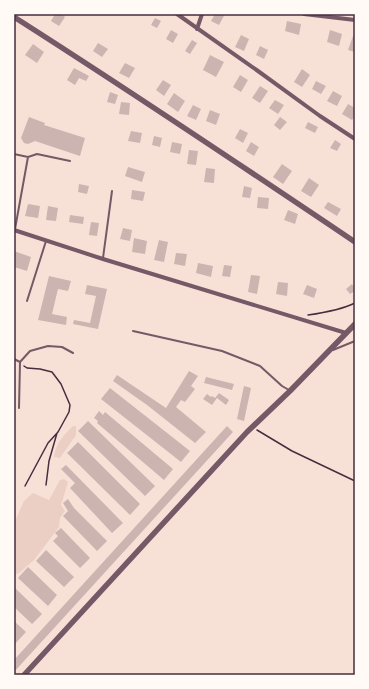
<svg xmlns="http://www.w3.org/2000/svg" width="369" height="689" viewBox="0 0 369 689" font-family="Bitter,serif">
<style>
.green{fill:#ebcfc5}
.building{fill:#ccb4b1}
.lines{fill:none;stroke-linecap:round;stroke-linejoin:round}
.path{stroke:#4a2c40;stroke-width:1.5}
.service{stroke:#755966;stroke-width:2}
.minor{stroke:#755966;stroke-width:4}
.tertiary{stroke:#755966;stroke-width:5.5}
.neatline{fill:none;stroke:#4a2c40;stroke-width:1.5}
</style>
<rect width="100%" height="100%" fill="#f7e1d7"/>
<path class="green" d="M73,426h3v9l-16,23 -6,-1c1,-13 10,-22 19,-31z
M64,479l4,3 -5,17 -2,6 4,6 -5,7 -1,9 -9,12 -16,21 -15,13 -5,2v-52l10,-22 9,-8 16,7 11,-20z"/>
<path class="building" d="M55,14h6l4,3 -6,9 -8,-5z
M215,14h10l-6,11 -8,-4z
M155,18l6,3 -4,7 -6,-3z
M287,21l14,3 -2,11 -14,-4z
M171,30l7,4 -5,9 -7,-4z
M330,30l12,4 -3,12 -12,-4z
M241,35l8,4 -5,12 -9,-4z
M353,36h2v16l-7,-2z
M192,40l5,3 -7,11 -5,-3z
M98,43l10,6 -6,8 -9,-6z
M33,44l11,8 -7,11 -12,-8z
M260,46l8,4 -4,9 -8,-4z
M210,55l14,7 -8,15 -13,-7z
M125,63l10,5 -6,10 -10,-5z
M74,68l15,8 -3,5 -7,-3 -4,7 -8,-5z
M302,69l8,6 -8,12 -8,-5z
M240,75l8,5 -7,12 -8,-5z
M163,80l8,5 -7,11 -8,-6z
M316,81l10,5 -5,8 -9,-5z
M260,86l8,5 -8,12 -8,-5z
M333,91l9,5 -5,10 -10,-5z
M110,92l8,3 -3,9 -8,-2z
M174,93l11,8 -7,11 -11,-8z
M275,100l9,5 -6,9 -9,-6z
M121,102l9,1 -1,12 -10,-1z
M348,104l7,4v8l-3,4 -10,-6z
M193,105l8,4 -5,11 -9,-4z
M210,110l10,4 -4,11 -10,-4z
M29,117l16,6 -1,2 41,13 -5,18 -45,-15 -7,3 -4,-1 -3,-5z
M280,117l7,5 -7,8 -6,-5z
M308,122l10,5 -3,6 -10,-5z
M240,129l8,4 -5,10 -8,-5z
M131,131l11,2 -2,10 -12,-2z
M154,136l8,2 -2,9 -8,-2z
M335,140l6,4 -4,7 -7,-3z
M172,142l10,2 -2,10 -10,-2z
M251,142l8,5 -5,9 -8,-5z
M189,150l9,1 -2,14 -9,-1z
M282,164l10,7 -9,13 -10,-7z
M128,167l17,5 -3,10 -17,-6z
M206,168l9,1 -1,14 -10,-1z
M309,178l10,7 -8,12 -10,-6z
M79,184l10,2 -2,8 -9,-2z
M244,186l8,2 -2,10 -8,-1z
M132,190l13,2 -2,9 -12,-2z
M258,197l11,1 -1,11 -11,-1z
M328,202l13,7 -4,7 -13,-8z
M28,204l12,2 -2,12 -13,-2z
M48,206l10,2 -2,13 -10,-1z
M288,210l10,4 -3,10 -11,-4z
M70,215l14,2 -1,7 -14,-2z
M91,222l8,1 -2,13 -8,-1z
M123,228l9,2 -2,11 -10,-2z
M134,238l13,3 -2,13 -13,-2z
M159,240l9,2 -4,20 -10,-2z
M14,251l17,6 -4,14 -13,-4z
M176,253l11,1 -2,12 -11,-2z
M198,263l15,3 -2,11 -15,-4z
M224,265l8,1 -2,11 -8,-1z
M251,275l9,1 -3,18 -9,-2z
M49,276l22,5 -3,10 -10,-2 -6,25 15,3 -1,8 -28,-5z
M278,282l10,1 -1,13 -11,-2z
M352,284l3,5v2l-5,3 -4,-5z
M87,285l20,4 -9,40 -25,-5 1,-4 16,3 6,-27 -11,-2z
M307,285l10,4 -3,9 -11,-4z
M189,371l9,5 -7,10 4,3 -10,13 -4,-2 -5,7 30,25 -11,11 -48,-38 -34,-24 4,-6 49,33z
M206,377l28,7 -2,6 -28,-7z
M244,386l7,2 -7,33 -7,-2z
M110,388l80,63 -9,11 -80,-63z
M219,393l10,7 -3,5 -9,-7 -5,7 -9,-6 4,-5 4,3 1,-1 3,2z
M99,411l4,4 2,-3 68,57 -9,11 -67,-57 1,-2 -4,-3z
M88,421l67,65 -10,10 -67,-65z
M227,426l6,6 -219,240v-12z
M78,442l62,62 -10,11 -63,-62z
M66,465l57,58 -11,10 -42,-45 5,-5 -14,-14z
M68,499l6,9 33,33 -10,10 -34,-35 5,-5 -5,-8z
M61,528l29,30 -10,10 -27,-27 5,-5 -3,-3z
M46,550l28,27 -10,10 -28,-26z
M28,567l29,28 -9,11 -30,-28z
M14,587l28,27 -10,10 -18,-17z
M14,621l12,11 -12,13z"/>
<g class="lines">
<path class="path" d="M308,315c14,-2 35,-6 47,-12
M24,366l3,2 13,1 12,3 9,12 9,21 -1,7 -11,20 -10,11 -23,43
M257,430l35,21 63,30
M46,485l3,-24 8,-28"/>
<path class="service" d="M14,154l14,3 -13,72
M28,157l9,-3 33,7
M103,258l9,-67
M27,301l19,-60
M133,331l89,20 38,15 22,20 7,4
M333,350l22,-9
M14,359l6,3 10,-11 18,-5 14,1 11,6
M19,408l1,-46"/>
<path class="minor" d="M177,14l81,57 62,45 35,23
M304,14l51,6
M197,29l5,-15
M14,230l89,29 243,74"/>
<path class="tertiary" d="M14,17c115,73 228,149 341,225
M24,675l223,-243 43,-41 65,-67"/>
</g>
<rect width="369" height="689" fill="none" stroke="#fffaf5" stroke-width="30"/>
<rect x="15" y="15" width="339" height="659" class="neatline"/>
</svg>
